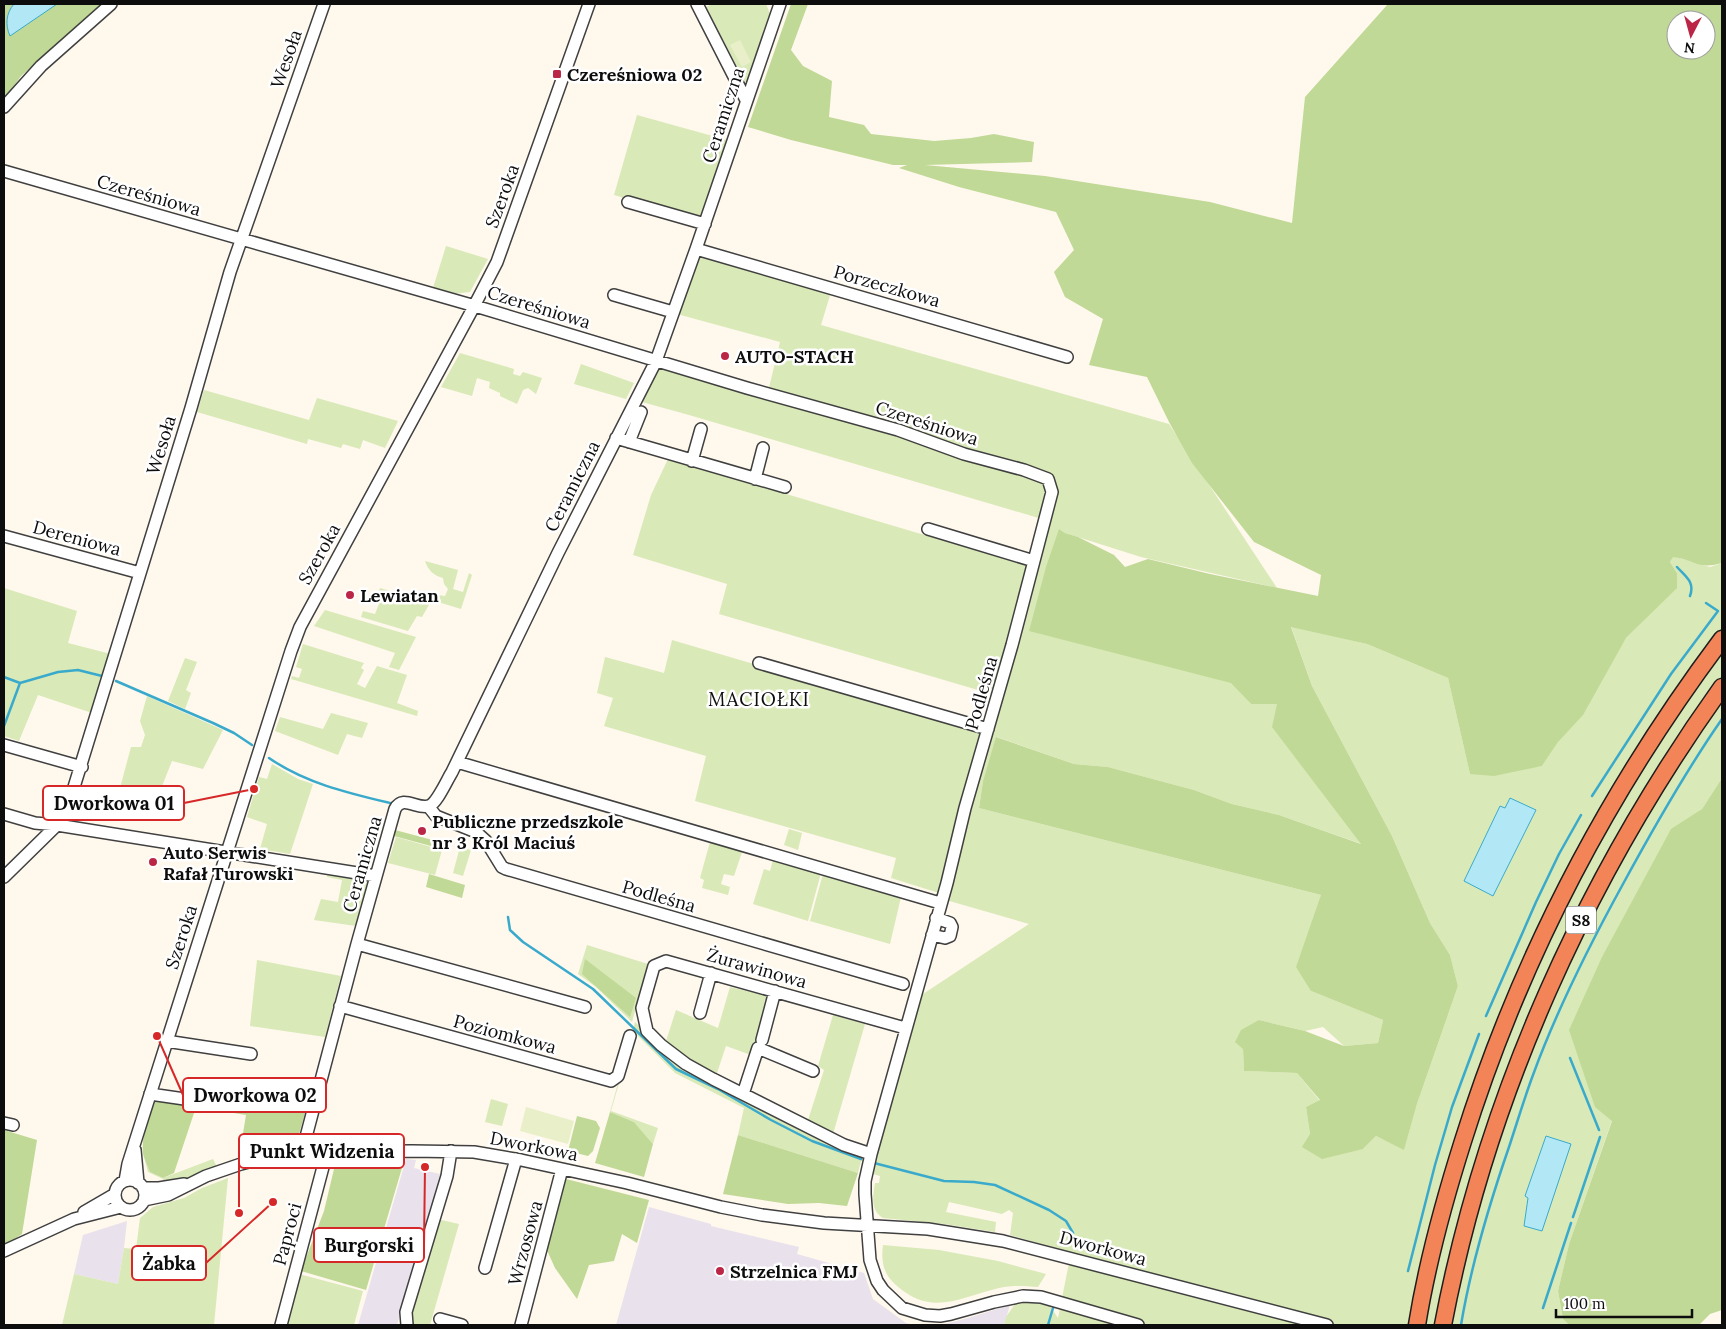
<svg xmlns="http://www.w3.org/2000/svg" width="1726" height="1329" viewBox="0 0 1726 1329" font-family="Lora,serif">
<style>
.industrial{fill:#e9e1ec}
.green{fill:#d9e9b7}
.forest{fill:#c0d996;fill-rule:evenodd}
.pitch{fill:#e9f0c9}
.water{fill:#b2e8f5;stroke:#3aaacc}
.lines{fill:none;stroke-linecap:round;stroke-linejoin:round}
.stream{stroke:#3aaacc;stroke-width:2.5}
.minor-casing{stroke:#404040;stroke-width:14}
.highway-casing{stroke:#1e1e1e;stroke-width:19}
.minor{stroke:#fff;stroke-width:11}
.highway{stroke:#f38457;stroke-width:16}
.poi-dot{fill:#bc2646;stroke:#fff;stroke-width:2}
.labels{text-anchor:middle;dominant-baseline:central;stroke-width:5;stroke-linejoin:round;paint-order:stroke}
.shield{fill:#fff;stroke:#565656;stroke-width:1}
.shield-label{font-size:16px;font-weight:bold;fill:#0d0d0d}
.street-label{font-size:18px;fill:#0d0d0d;stroke:#fff}
.poi-label{font-size:18px;font-weight:bold;fill:#0d0d0d;stroke:#fff;text-anchor:start}
.neighbourhood-label{font-size:19px;letter-spacing:1px;fill:#0d0d0d;stroke:#fff}
.leader{fill:none;stroke:#d62828;stroke-width:2}
.callout-dot{fill:#d62828;stroke:#fff;stroke-width:2}
.callout{fill:#fff;stroke:#d62828;stroke-width:2}
.callout-label{font-size:19px;text-anchor:middle;font-weight:bold;fill:#0d0d0d}
</style>
<rect width="100%" height="100%" fill="#fff8ed"/>
<path class="industrial" d="M406,1159l10,1 -2,8 26,6 -43,151h-39z
M649,1207l62,17v2l88,21 -2,7 67,19 9,26 33,24 7,2h-297z
M127,1221l-3,27 -6,36 -44,-10 9,-39z
M1010,1305l-6,20h-63l27,-7z"/>
<path class="green" d="M712,4h54l5,12 -21,65 -5,1 -39,-75z
M637,115l90,25 -28,80 -85,-25z
M446,246l42,13 -18,33 -17,2 -20,-6z
M701,254l130,38 -10,33 348,99 108,164 -136,-31 -76,-24 -6,-4 173,154 19,21h26l85,140 -83,-29 -47,-11 -38,-14 -86,-23 -34,-3 -77,-27 -14,44 -4,27 342,87 -10,96 72,29 -5,23 -34,3 -21,-19 -18,4 -46,-11 -16,29 1,22 53,2 23,28 -14,6 4,27 53,15 13,-13 28,13 13,-45 41,-118 -8,-31 -20,-32 -38,-87 -80,-150 -21,-60 76,18 81,34 22,96 72,-8 84,-128 16,-16 35,-49 -7,-11 3,-6 37,11 12,-4v215l-20,31 -12,9 -78,302 -43,124 -11,47 5,28 6,6h-565l2,-8 11,-16 31,2 10,15 13,-65 -61,-18 3,-22 -4,-3 -7,4 -53,-12 -3,10 50,10 -1,10 -51,-8 -61,-6c-13,-8 -10,-22 -8,-35h4l1,-7 -7,-2 1,-9 -13,-4 -3,12 -120,-38 6,-27 -69,-35 -41,-41 -23,79 47,17 -5,16 -19,-22 -24,-10 25,-90 37,37 160,85 42,6 46,-154 109,-72 -83,-24 -7,-7 -48,-15 5,-20 -201,-57 11,-45 -102,-30 9,-28 -16,-5 8,-36 59,16 8,-33 313,92 10,-37 -276,-81 8,-30 -94,-29 18,-60 17,-36 361,107 13,-47 -353,-104 -47,-13 18,-37 107,31 13,-54 -103,-28 10,-30z
M460,353l54,16 -1,5 7,2 3,-4 19,6 -6,16 -8,-6 -5,2 -6,14 -17,-8v-3l-11,-5 1,-6 -13,-4 -5,18 -31,-9z
M581,364l53,19 -8,16 -52,-15z
M204,390l105,30 8,-22 81,23 -13,27 -22,-8 -3,9 -17,-5 -2,4 -33,-9 -1,5 -110,-32z
M425,561l33,9 -5,19 10,3 6,-19 3,2 -11,34 -26,-8 2,-6 8,1 3,-7 -4,-5 -1,-6c-9,-2 -15,-8 -18,-17z
M4,588l73,23 -9,32 43,11 -19,59 -54,-18 -19,46 -15,-5z
M380,588l50,15 -8,14 -5,-1 -9,15 -47,-14 2,-6 12,3 4,-10 -3,-3z
M325,610l91,27 -17,33 -10,-3 6,-14 -81,-27z
M303,644l61,19 -3,5 3,2 -7,14 8,4 12,-22 30,9 -10,28 21,8 -1,5 -126,-37 1,-3 7,2 3,-9 -6,-2z
M185,658l12,4 -11,28 5,3 -6,16 -17,-8z
M147,696l76,34 -20,39 -31,-8 -16,40 -36,-13 11,-41h10l4,-12 -5,-14z
M331,713l37,10 -6,15 -15,-4 -9,21 -63,-24 5,-14 43,12z
M272,764l26,15 15,5 -23,70 -30,-5 7,-25 -20,-7 12,-40 8,2z
M789,829l13,4 -4,17 -14,-5z
M396,837l46,13 -7,25 -47,-12z
M710,842l32,10 -8,24 -10,-2 -3,10 9,3 -2,8 -26,-7 2,-8 -4,-2z
M460,847l11,3 -8,26 -10,-3z
M773,860l48,13 -13,48 -55,-17 11,-35 6,2z
M328,872l38,7 2,4 -12,43 -42,-6 7,-21 17,3 4,-22 -15,-3z
M823,874l78,23 -11,47 -80,-23z
M587,945l61,19 -16,58 -36,-35 -18,-13z
M257,960l84,16 -16,61 -75,-11z
M730,987l38,9 -17,59 -25,-9 -10,30 -38,-23 -12,-12 10,-31 42,18z
M833,1015l32,9 -32,110 -25,-14 16,-50 -6,-4z
M491,1099l17,5 -6,22 -17,-4z
M143,1153l7,19 13,6 50,-19 4,8 -34,13 -20,5v-6l-15,-7z
M228,1178l-14,147h-152l12,-51 44,10 6,-36 12,1 4,-31 13,-11 31,-9 18,-10z
M437,1219l22,5 -29,101h-21l-2,-12z
M883,1245l56,5 59,11 48,13 -8,13c-14,-1 -25,-2 -39,1 -38,9 -67,29 -102,-2 -14,-12 -16,-24 -14,-41z
M299,1274l64,17 -9,34h-68z"/>
<path class="forest" d="M4,4h99l-82,72 -17,24z
M791,4h17l-17,46 12,16 29,15 -3,36 35,8 7,9 63,7 37,-3 23,-4 40,8 -2,20 -107,3 120,11 165,26 82,21 13,-126 83,-93h334v559c-25,7 -26,-3 -49,-6l-3,5 7,11v15l-51,50 -43,77 -25,27 -16,24 -48,10 -24,-2 -22,-96 -81,-34 -76,-17 21,59 80,150 38,87 20,32 8,31 -41,118 -13,46 -28,-14 -13,13 -41,10 -20,-12 8,-13 -4,-27 14,-7 -23,-27 -53,-2 -1,-22 -8,-7 6,-12 18,-10 46,11 39,15 34,-3 5,-23 -72,-29 -15,-24 25,-72 -342,-87 4,-27 13,-44 78,27 34,3 86,23 38,14 47,11 82,29 -89,-117 5,-23h-26l-20,-21 -202,-52 17,-64 13,-38 6,4 13,4 36,18 11,12 23,-8 62,15 108,22 3,-21 -67,-33 -62,-79 -23,-41 -22,-45 -58,-12 14,-46 -38,-22 -11,-25 20,-22 -18,-38 -97,-25 -60,-19 8,-3h-14l-102,-25 -43,-13zM1676,20h30v30h-30z
M1722,778v532l-12,4 -11,11h-130l-6,-6 -5,-28 11,-47 43,-123 -17,-14 -26,-77 33,-73 69,-128 31,-20z
M395,830l49,13 -2,6 -48,-13z
M429,874l36,11 -3,13 -36,-11z
M585,959l51,39 -6,19 -48,-43z
M251,1077l62,8 -16,56 -58,17 7,-43 -50,-8 -22,66 -11,5 -13,-6c-2,-6 -6,-13 -7,-19 -2,-18 7,-38 12,-55l92,10z
M610,1112l24,10 19,22 -9,33 -49,-14z
M577,1116l19,5 4,7 -7,23 -5,5 -20,-5z
M4,1130l33,10 -15,94 -18,12z
M738,1135l120,38 -11,33 -28,-3 -31,1 -65,-10z
M404,1161l-38,129 -65,-19 23,-60 10,-42 5,-6z
M566,1179l83,21 -12,43 -15,-9 -8,27 -25,4 -12,34 -22,-31 -9,-20z"/>
<path class="pitch" d="M740,40l11,22 -9,5 -12,-22z
M526,1107l48,14 -6,23 -48,-13z"/>
<path class="water" d="M14,4h43l-47,32c-5,-11 -4,-23 4,-32z
M1510,798l26,12 -43,86 -29,-15 36,-75 5,2z
M1546,1136l25,8 -29,87 -18,-5 4,-28 -3,-2z"/>
<g class="lines">
<path class="stream" d="M1677,567c9,10 18,15 13,29
M4,677l16,6 38,-11 20,-2 24,6
M116,681l97,42 21,10 18,12
M4,726l16,-43
M269,758c36,25 79,35 121,45
M1592,796l79,-122 47,-63 -12,-8
M508,917l2,13 13,12 70,47 83,80 42,20 53,31 41,21 49,18
M1486,1016l50,-114 23,-48 22,-39
M1570,1058l29,72
M874,1163l70,18 30,1 21,3 54,25 17,11 7,12 -2,10
M1573,1217l27,-80
M1408,1271l27,-106 17,-58 27,-73
M1543,1308l28,-85
M1048,1325l5,-17
M1461,1325c10,-60 28,-120 48,-178 8,-24 15,-48 24,-72 24,-66 56,-129 90,-191 31,-57 62,-112 99,-165"/>
<defs>
<path id="minor" d="M697,4l49,96
M4,107l37,-41 70,-62
M4,171l471,135 272,82 151,42 66,24 60,16 24,9 4,13 -40,153 -47,163 -18,75 -76,271 -6,27v13l5,66 7,21 6,9 19,18 23,7 15,1 11,-2 43,-12 29,-6 18,1 97,28
M628,202l77,22
M696,249l371,108
M614,295l59,17
M616,438l169,49
M629,442l12,-30
M692,461l9,-32
M755,479l8,-31
M928,529l106,32
M4,536l136,37
M759,663l229,66
M4,745l78,22
M457,762l483,141
M428,806l8,10 40,16 10,9 16,26 4,2 397,115
M4,814l31,9 22,2 319,51
M4,877l53,-52 9,-12 125,-405 39,-136 94,-268
M932,935l13,3 5,-2 2,-9 -2,-4 -14,-5
M357,944l228,63
M340,1006l271,75 7,-5 12,-40
M700,1013l11,-40
M762,1040l13,-49
M166,1041l85,13
M150,1094l69,10
M743,1094l15,-46 55,23
M4,1123l9,2
M135,1150l3,33
M302,1152l55,-208 38,-135c8,-15 22,1 34,-3 8,-3 18,-26 23,-34l106,-219 98,-192 40,-112 84,-245
M871,1154l-27,-9 -131,-66 -27,-15 -25,-19 -14,-14 -5,-23 12,-42 12,-5 239,67
M115 1195a15 15 0 1 1 30 0a15 15 0 1 1-30 0Z
M125,1181l3,-17 163,-513 9,-24 171,-315 26,-50 92,-258
M143,1188h16l25,-4
M144,1200l24,-5 38,-19 35,-12 23,-6 38,-6 110,-1 62,1 47,8 106,23 94,24 41,8 62,8 104,6 75,12 324,84
M84,1212l31,-18
M4,1251l70,-32 47,-12
M485,1268l31,-109
M440,1319l22,6
M281,1325l46,-173
M407,1325l-1,-13 41,-136 4,-25
M521,1325l41,-156"/>
<path id="highway" d="M1417,1325c10,-62 27,-124 46,-184 57,-182 145,-350 259,-502
M1443,1325c44,-230 143,-448 279,-638"/>
</defs>
<use href="#minor" class="minor-casing"/>
<use href="#highway" class="highway-casing"/>
<use href="#minor" class="minor"/>
<use href="#highway" class="highway"/>
</g>
<g class="poi-dot">
<rect x="552" y="69" width="10" height="10" rx="2.5"/>
<circle cx="725" cy="356" r="5"/>
<circle cx="350" cy="595" r="5"/>
<circle cx="422" cy="831" r="5"/>
<circle cx="153" cy="862" r="5"/>
<circle cx="720" cy="1271" r="5"/>
</g>
<g class="labels">
<rect class="shield" x="1566" y="906.5" width="30" height="27" rx="4"/>
<g class="shield-label">
<text x="1581" y="920">S8</text>
</g>
<g class="street-label">
<text transform="translate(286 59) rotate(-71)">Wesoła</text>
<text transform="translate(723 115) rotate(-72)">Ceramiczna</text>
<text transform="translate(149 195) rotate(16)">Czereśniowa</text>
<text transform="translate(502 196) rotate(-70)">Szeroka</text>
<text transform="translate(887 286) rotate(16)">Porzeczkowa</text>
<text transform="translate(539 307) rotate(17)">Czereśniowa</text>
<text transform="translate(927 423) rotate(18)">Czereśniowa</text>
<text transform="translate(161 445) rotate(-73)">Wesoła</text>
<text transform="translate(572 486) rotate(-63)">Ceramiczna</text>
<text transform="translate(77 538) rotate(15)">Dereniowa</text>
<text transform="translate(319 554) rotate(-61)">Szeroka</text>
<text transform="translate(981 693) rotate(-74)">Podleśna</text>
<text transform="translate(362 864) rotate(-74)">Ceramiczna</text>
<text transform="translate(659 896) rotate(16)">Podleśna</text>
<text transform="translate(181 937) rotate(-72)">Szeroka</text>
<text transform="translate(757 968) rotate(16)">Żurawinowa</text>
<text transform="translate(505 1034) rotate(15)">Poziomkowa</text>
<text transform="translate(534 1146) rotate(11)">Dworkowa</text>
<text transform="translate(287 1234) rotate(-75)">Paproci</text>
<text transform="translate(525 1243) rotate(-75)">Wrzosowa</text>
<text transform="translate(1103 1248) rotate(15)">Dworkowa</text>
</g>
<g class="poi-label">
<text x="567" y="74">Czereśniowa 02</text>
<text x="735" y="356">AUTO-STACH</text>
<text x="360" y="595">Lewiatan</text>
<text x="432" y="821">Publiczne przedszkole<tspan x="432" dy="21">nr 3 Król Maciuś</tspan></text>
<text x="163" y="852">Auto Serwis<tspan x="163" dy="21">Rafał Turowski</tspan></text>
<text x="730" y="1271">Strzelnica FMJ</text>
</g>
<g class="neighbourhood-label">
<text x="759" y="699">MACIOŁKI</text>
</g>
</g>
<path class="leader" d="M254 789L184 803M157 1036L183 1095M239 1213L239 1151M425 1167L424 1245M273 1202L206 1263"/>
<g class="callout-dot">
<circle cx="254" cy="789" r="5"/>
<circle cx="157" cy="1036" r="5"/>
<circle cx="239" cy="1213" r="5"/>
<circle cx="425" cy="1167" r="5"/>
<circle cx="273" cy="1202" r="5"/>
</g>
<g class="callout">
<rect x="43" y="786" width="141" height="34" rx="5"/>
<rect x="183" y="1078" width="143" height="34" rx="5"/>
<rect x="239" y="1134" width="165" height="34" rx="5"/>
<rect x="314" y="1228" width="110" height="34" rx="5"/>
<rect x="132" y="1246" width="74" height="34" rx="5"/>
</g>
<g class="callout-label">
<text x="114" y="810">Dworkowa 01</text>
<text x="255" y="1102">Dworkowa 02</text>
<text x="322" y="1158">Punkt Widzenia</text>
<text x="369" y="1252">Burgorski</text>
<text x="169" y="1270">Żabka</text>
</g>
<rect width="1726" height="1329" fill="none" stroke="#0d0d0d" stroke-width="10"/>
<g transform="translate(1691 35) rotate(186)"><circle r="24" fill="#ffffff" stroke="#9e9e9e"/>
<path d="M0-4L9 19L0 12L-9 19Z" fill="#bc2646"/>
<text y="-8" font-size="14" font-weight="bold" text-anchor="middle" fill="#0d0d0d">N</text>
</g>
<path d="M1556 1309v8h136v-8" fill="none" stroke="#0d0d0d" stroke-width="2.5"/>
<text x="1564" y="1309" font-size="15" fill="#0d0d0d" stroke="#ffffff" stroke-width="4" paint-order="stroke">100 m</text>
</svg>
